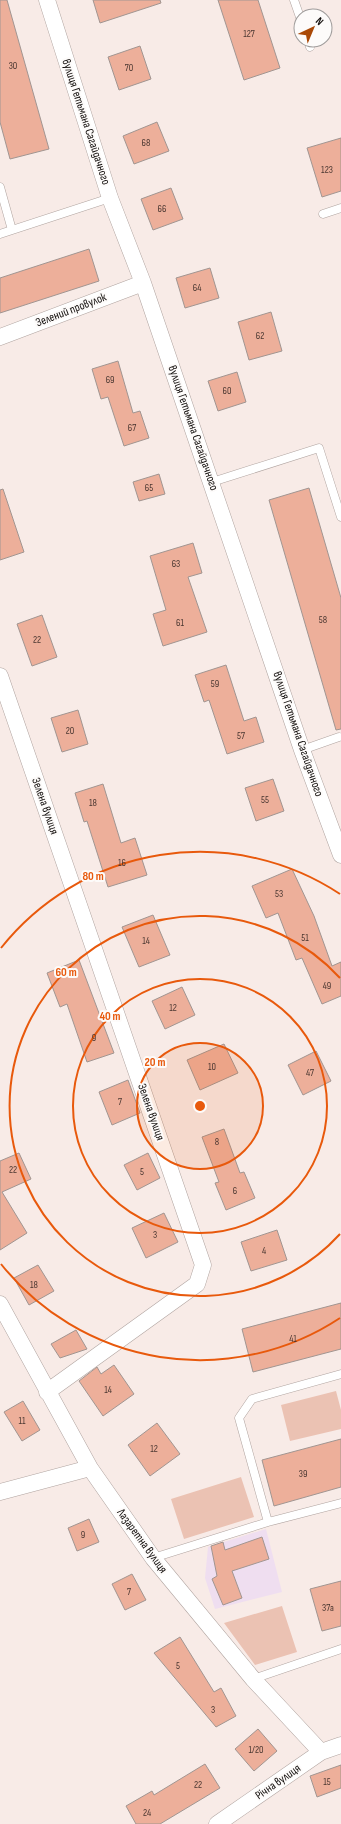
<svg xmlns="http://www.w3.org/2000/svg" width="341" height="1824" viewBox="0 0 341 1824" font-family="'Sofia Sans Condensed',sans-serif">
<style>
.industrial{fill:#efdef0}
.green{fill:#ebc2b3}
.building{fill:#edaf9a;stroke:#a19591}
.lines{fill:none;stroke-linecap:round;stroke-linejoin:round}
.service-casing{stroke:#b0a4a0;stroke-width:9}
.minor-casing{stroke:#b0a4a0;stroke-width:17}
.service{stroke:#fff;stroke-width:8}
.minor{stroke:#fff;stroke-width:16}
.ring{fill:none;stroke:#e8590c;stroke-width:2}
.labels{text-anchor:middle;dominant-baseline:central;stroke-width:4;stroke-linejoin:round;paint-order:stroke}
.number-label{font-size:10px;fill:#493630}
.street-label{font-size:12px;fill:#120e0c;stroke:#fdfbfa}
.centre{fill:#e8590c;stroke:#fdfbfa;stroke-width:2}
.ring-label{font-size:12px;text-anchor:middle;font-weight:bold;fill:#e8590c;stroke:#fdfbfa;stroke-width:4;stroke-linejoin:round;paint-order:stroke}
</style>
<rect width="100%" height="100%" fill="#f8ebe7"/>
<path class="industrial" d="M266,1529l16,63 -67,17 -10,-31 3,-31z"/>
<path class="green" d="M336,1391l5,19v19l-51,12 -9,-36z
M241,1477l13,40 -70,22 -13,-40z
M282,1606l15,46 -42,13 -31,-42z"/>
<path class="building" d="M0,0h7l42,149 -39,10 -10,-37z
M93,0h67l1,3 -61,20z
M218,0h40l22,68 -36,12z
M140,46l11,33 -32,11 -11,-33z
M157,122l12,29 -35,13 -11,-28z
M341,138v53l-19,6 -15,-49z
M171,188l12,31 -30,11 -12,-31z
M89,249l10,32 -99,32v-35z
M210,268l9,30 -34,10 -9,-30z
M271,312l11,39 -33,9 -11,-38z
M118,361l15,52 7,-2 9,27 -25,8 -16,-49 -7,2 -9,-30z
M237,372l9,30 -28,9 -10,-30z
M159,474l6,20 -26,7 -6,-19z
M309,488l32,110v131l-5,1 -67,-230z
M3,489l21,63 -24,8v-70z
M193,543l9,30 -14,4 19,55 -44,14 -10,-32 13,-4 -16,-54z
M42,615l15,42 -25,9 -15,-42z
M226,665l18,56 12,-4 8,25 -37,12 -18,-54 -5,2 -9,-27z
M78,710l10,34 -26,8 -11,-34z
M273,779l11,32 -28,10 -11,-33z
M103,784l18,59 14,-5 12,37 -39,12 -21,-66 -3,1 -9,-29z
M292,869l22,47 18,50 9,-4v34l-19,8 -20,-46 -6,2 -18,-47 -12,5 -14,-32z
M153,915l17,40 -31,12 -17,-40z
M79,960l35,93 -27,9 -20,-58 -7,3 -13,-34z
M182,987l13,28 -30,14 -13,-28z
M224,1044l14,29 -38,17 -13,-30z
M316,1051l15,30 -28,14 -15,-30z
M128,1080l12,33 -28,12 -13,-33z
M224,1129l16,44 4,-1 11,26 -29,12 -11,-27 4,-1 -17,-45z
M19,1153l12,26 -29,13 25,41 -27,17v-89z
M148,1153l12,25 -23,12 -13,-25z
M164,1213l14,29 -32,16 -14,-30z
M277,1230l10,30 -36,11 -10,-29z
M38,1265l16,26 -25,14 -15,-27z
M341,1303v46l-88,23 -11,-43z
M76,1330l11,19 -27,9 -9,-14z
M114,1365l20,29 -31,22 -24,-35 18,-14 4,7z
M23,1401l17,29 -18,11 -18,-29z
M157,1423l23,31 -30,22 -22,-31z
M341,1439v48l-67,19 -12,-46z
M89,1519l10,23 -22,9 -9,-23z
M262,1537l7,22 -37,12 10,27 -19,7 -11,-26 5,-3 -6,-30 12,-4 2,8z
M132,1574l14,26 -21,10 -13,-26z
M341,1581v45l-19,5 -12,-42z
M180,1637l34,55 7,-4 15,28 -20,11 -62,-74z
M258,1729l19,22 -23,20 -19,-22z
M205,1764l15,24 -60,36h-24l-10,-18 26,-15 2,4z
M341,1765v23l-24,9 -7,-21z"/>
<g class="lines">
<defs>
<path id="service" d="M294,0l7,20
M308,40l2,7
M0,187l12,43
M323,214l18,-6
M0,234l110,-36
M212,482l107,-34 22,69
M302,750l37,-13
M268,1522l73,-19
M153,1558l115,-36 -29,-104 13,-19 89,-25
M253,1679l88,-30"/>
<path id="minor" d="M47,0l63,198 33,85 159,467 39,105
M0,337l143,-54
M0,676l203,589 -6,19 -150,108
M0,1304l90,164 63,90 100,121 68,73
M0,1492l90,-24
M217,1824l104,-72 20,-7"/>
</defs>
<use href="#service" class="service-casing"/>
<use href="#minor" class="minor-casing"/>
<use href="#service" class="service"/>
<use href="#minor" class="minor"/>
</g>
<circle cx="200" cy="1106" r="63" fill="#e8590c" fill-opacity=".12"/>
<g class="ring">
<circle cx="200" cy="1106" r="63"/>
<circle cx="200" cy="1106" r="127"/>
<path d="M340 1234A190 190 0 1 1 340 978"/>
<path d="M340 1318A254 254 0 0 1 1 1264M1 948A254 254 0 0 1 340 894"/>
</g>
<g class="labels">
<g class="number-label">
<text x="249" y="34">127</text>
<text x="13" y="66">30</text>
<text x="129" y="68">70</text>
<text x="146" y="143">68</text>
<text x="327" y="170">123</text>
<text x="162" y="209">66</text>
<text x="197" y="288">64</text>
<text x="260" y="336">62</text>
<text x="110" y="380">69</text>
<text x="227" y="391">60</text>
<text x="132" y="428">67</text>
<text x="149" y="488">65</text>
<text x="176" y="564">63</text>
<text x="323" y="620">58</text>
<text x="180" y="623">61</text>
<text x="37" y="640">22</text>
<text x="215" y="684">59</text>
<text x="70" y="731">20</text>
<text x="241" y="736">57</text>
<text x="265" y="800">55</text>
<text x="93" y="803">18</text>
<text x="122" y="863">16</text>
<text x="279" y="894">53</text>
<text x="305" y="938">51</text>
<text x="146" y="941">14</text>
<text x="327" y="986">49</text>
<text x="173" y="1008">12</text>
<text x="94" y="1038">9</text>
<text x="212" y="1067">10</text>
<text x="310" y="1073">47</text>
<text x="120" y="1102">7</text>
<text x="217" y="1142">8</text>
<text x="13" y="1170">22</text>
<text x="142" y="1172">5</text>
<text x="235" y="1191">6</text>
<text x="155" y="1235">3</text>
<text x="264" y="1251">4</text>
<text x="34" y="1285">18</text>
<text x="293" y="1339">41</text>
<text x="108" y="1390">14</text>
<text x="22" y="1421">11</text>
<text x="154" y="1449">12</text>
<text x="303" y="1474">39</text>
<text x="83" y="1535">9</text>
<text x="129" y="1592">7</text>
<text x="328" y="1608">37а</text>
<text x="178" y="1666">5</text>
<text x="213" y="1710">3</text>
<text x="256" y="1750">1/20</text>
<text x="327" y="1782">15</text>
<text x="198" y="1785">22</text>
<text x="147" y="1813">24</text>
</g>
<g class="street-label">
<text transform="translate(86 122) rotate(72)">вулиця Гетьмана Сагайдачного</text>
<text transform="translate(71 310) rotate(-21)">Зелений провулок</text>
<text transform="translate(193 428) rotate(71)">вулиця Гетьмана Сагайдачного</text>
<text transform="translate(298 734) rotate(71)">вулиця Гетьмана Сагайдачного</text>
<text transform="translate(45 806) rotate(71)">Зелена вулиця</text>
<text transform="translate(151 1112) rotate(71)">Зелена вулиця</text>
<text transform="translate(142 1541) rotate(54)">Лазаретна вулиця</text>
<text transform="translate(278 1782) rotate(-35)">Річна вулиця</text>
</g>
</g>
<circle cx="200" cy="1106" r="6" class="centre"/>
<g class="ring-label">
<text x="93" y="880">80 m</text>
<text x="66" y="976">60 m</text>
<text x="110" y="1020">40 m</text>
<text x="155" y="1066">20 m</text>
</g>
<g transform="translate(313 28) rotate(44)"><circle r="19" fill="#fdfbfa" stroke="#9f9c9b"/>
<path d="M0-3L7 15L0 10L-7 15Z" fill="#aa4907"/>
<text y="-6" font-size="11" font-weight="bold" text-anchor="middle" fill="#120e0c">N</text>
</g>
</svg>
